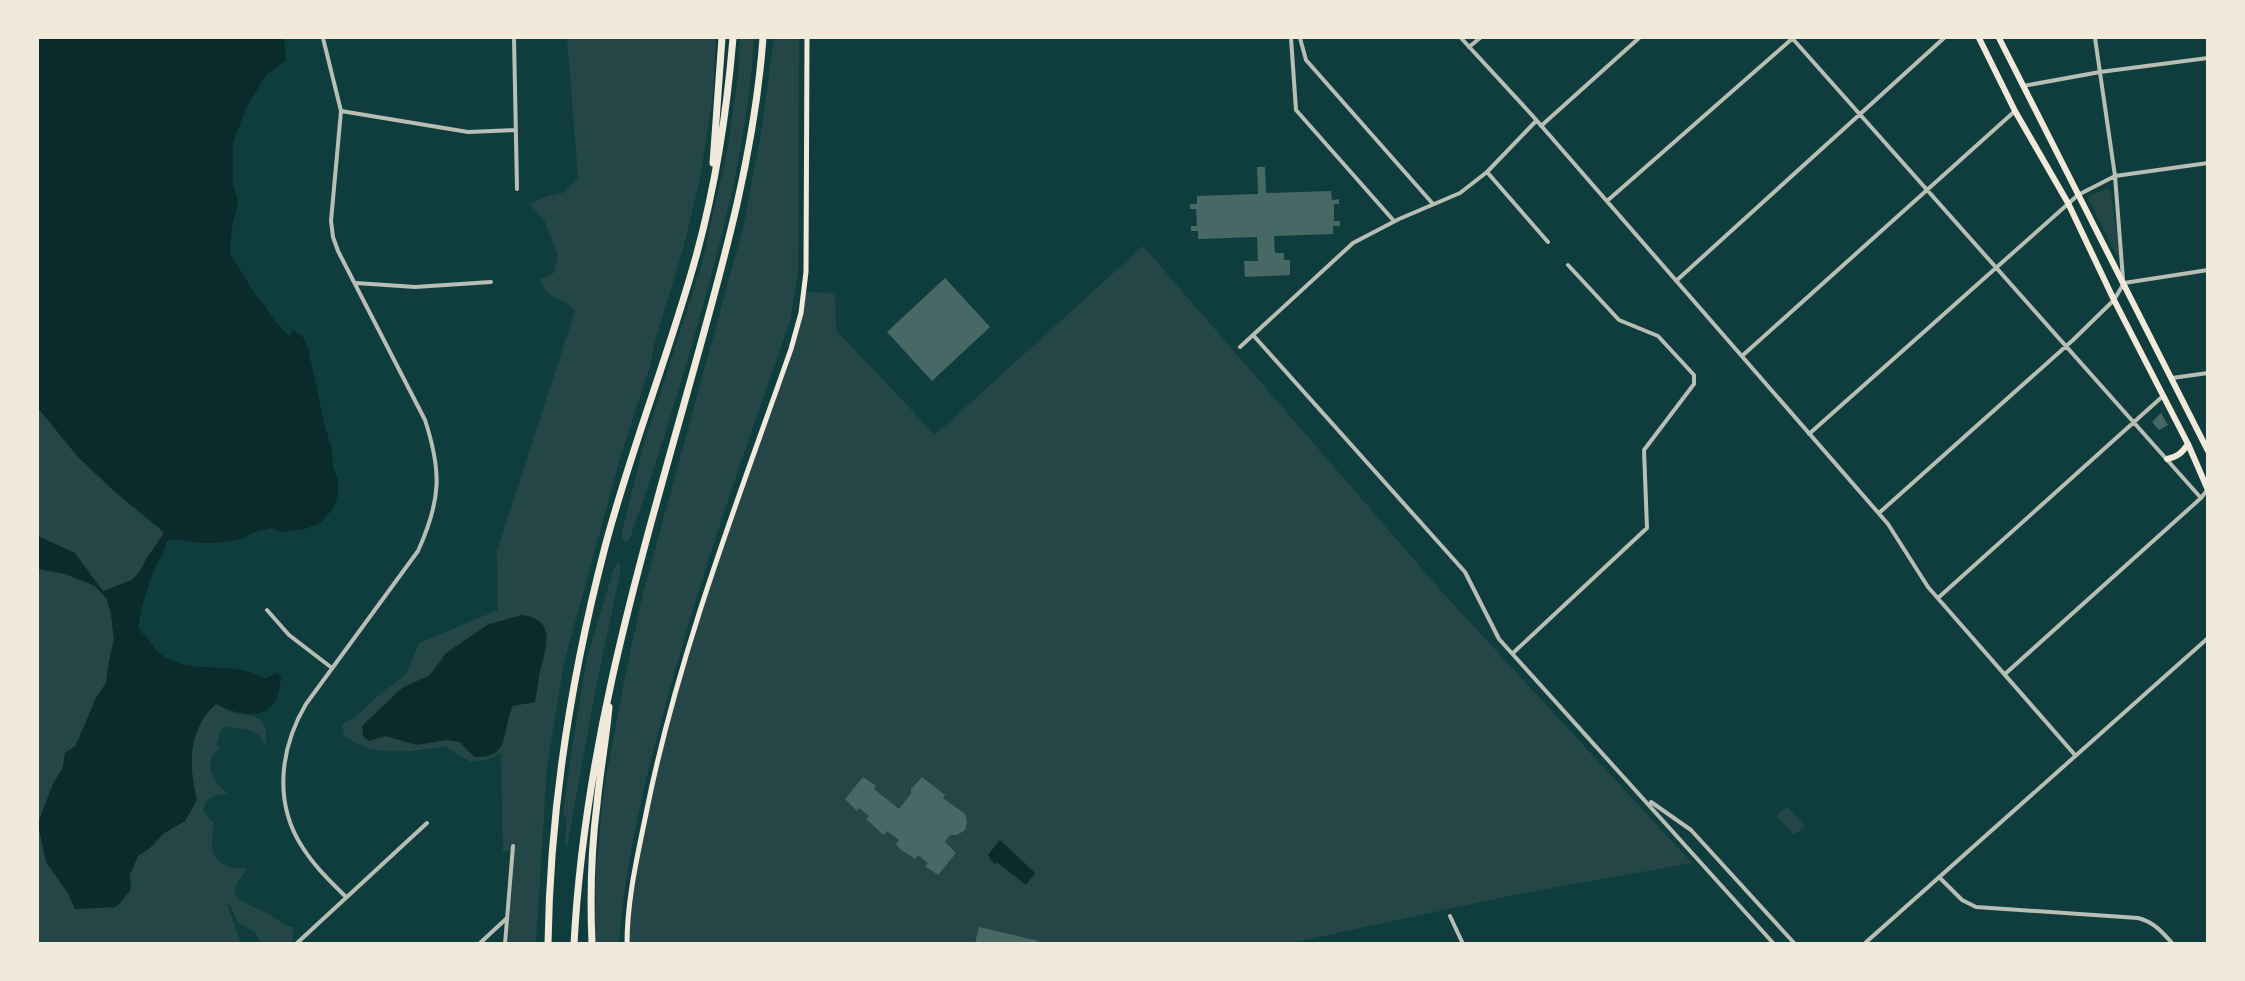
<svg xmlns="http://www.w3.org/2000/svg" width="2245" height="981" viewBox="0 0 2245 981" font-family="Lora,serif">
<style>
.green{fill:#244646}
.water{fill:#0a2a2b}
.building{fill:#486865}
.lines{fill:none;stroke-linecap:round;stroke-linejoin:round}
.minor{stroke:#b8beb3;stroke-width:4}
.secondary{stroke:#f1e9da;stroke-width:5}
.primary{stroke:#f1e9da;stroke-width:6}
.motorway{stroke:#f1e9da;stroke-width:7}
</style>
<rect width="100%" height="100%" fill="#0f3d3e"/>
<path class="green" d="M567,38h149l-3,57 -13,83 -16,68 -29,95 -5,25 -29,89 -57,208 -17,104 -11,176h-28l6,-93 -11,2 -2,-99 -11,6 -19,3 -26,-16c-34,6 -71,12 -101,-10l-2,-12 14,-7 15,-15 36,-29 12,-30 79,-33 -1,-59 78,-240 -7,-7 -22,-12 -6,-13 14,-6 4,-18 -13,-33 -15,-18 12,-6 23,-6 13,-15z
M740,38h14c-5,88 -25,175 -49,260 -22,81 -47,161 -75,240l-4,4 -4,-4v-5l22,-90 57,-176 26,-115 11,-75z
M774,38h25l-1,236 -8,47c-42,120 -85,241 -119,364 -24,85 -45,170 -52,258l-24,1 1,-72 8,-84 20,-106 19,-89 100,-365 18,-95z
M2107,189l4,2 8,62 -1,5 -30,-60 3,-3z
M1143,246l300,347 249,270 -174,31 -227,49 -664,1 4,-55 50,-220 110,-320 13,-57 31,1 1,37 99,105z
M38,408l40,49 36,34 50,42c-5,8 -26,43 -32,47 -12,7 -19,4 -26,18l5,15 3,27 -5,21 -3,22 -10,15 -21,48 -10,7 -2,15 -10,16 -15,39 8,39 22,31 7,16 40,-2 6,-4 11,-17 -2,-12 8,-18 12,-8 14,-15 21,-12 12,-21c-9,-33 -9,-71 19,-96 7,4 15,9 23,10 23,3 29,6 27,31 -10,-15 -13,-15 -30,-17 -6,-1 -9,-2 -15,2l-4,13 2,6c-18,13 -5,36 10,45l-13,1 -9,5 -4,10 11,14c-5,32 -1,44 34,45 -26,28 -10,31 17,43 11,5 17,14 29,15l-2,16h-31l-5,-10 -19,-11 -6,-16 -4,-2 14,39h-203z
M618,563l2,1 1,5 -24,113 -30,165 -2,-3 2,-25 -4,-5 7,-54 17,-103 27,-89z
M1787,807l18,19 -11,9 -18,-19z"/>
<path class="water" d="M38,38h246l2,22 -20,15 -20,33 -13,35v41l5,18 -6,25 -2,26 24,40 12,14 8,13 15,16 4,-6 10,7 5,11 17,79 7,22 1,18 5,13v14l-4,14 -15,16 -15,5 -22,3 -10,-4 -18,4 -10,6 -26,5h-21l-24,-4 -6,2c-2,11 -8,19 -13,29 -6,16 -13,37 -15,54 -1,7 5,10 9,15 5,6 8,12 15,17 30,20 72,3 101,23l12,-6 5,3c-2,46 -33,43 -65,28 -28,24 -28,63 -19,96l-12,21 -21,12 -14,15 -12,8 -8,18v17l-15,16 -40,2 -7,-16 -22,-31 -8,-39 15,-39 10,-16 2,-15 11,-7 20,-48 10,-15 3,-22 5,-21 -3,-27 -5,-15 -11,-12 -30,-12 -27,-5v-33l37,17 28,38 29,-11 9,-10 5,-11 18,-26 -6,-6 -44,-36 -36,-34 -40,-49z
M522,615c30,4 27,25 20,48 -4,13 -4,26 -7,39l-22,4c-12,24 -1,53 -39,51l-14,-15 -14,-2 -29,5 -32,-9 -16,5 -6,-5 -1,-10 40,-38 28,-13 16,-22 43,-29z
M1000,840l35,33 -9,12 -28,-22 -4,1 -6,-9z"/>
<path class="building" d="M1257,167h8l1,26 65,-2 1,9 7,-1v5h-5v17h6v5h-7v8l-59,2 1,17h9v7h6v15l-45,2 -1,-16h14l-1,-24 -59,2v-8h-7v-5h6l-1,-17h-6v-5h7v-8l61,-2z
M945,278l45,49 -58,54 -45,-49z
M2161,413l7,12 -9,5 -7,-8z
M863,777l13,9 -2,3 25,20 12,-15v-5l11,-12 23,18 -2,3 22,16 2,8 -2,8 -8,5h-7l-5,7 11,11 -18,22 -13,-9 3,-3 -10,-8 -3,4 -15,-10 -4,-5 3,-4 -12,-9 -3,4 -5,-4 -13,-12 3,-3 -10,-8 -2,3 -12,-12z
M979,927l60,14 -1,3 -63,-1z"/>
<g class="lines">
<path class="minor" d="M323,38l18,73 -10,110 2,16 5,14 87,169c17,52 16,80 -7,131l-112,153c-26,44 -33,99 -3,144 12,19 28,34 43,49
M514,38l3,151
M1291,38l5,72 98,111
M1300,38l6,22 127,144
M1461,38l70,76 357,410 40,63 147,168
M1792,38l409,460
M2095,38l20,138 8,103
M1469,47l11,-9
M2023,86l77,-14 108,-14
M341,111l127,21 47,-2
M1541,126l98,-88
M1487,172l61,70
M1607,201l186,-163
M1676,281l268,-243
M356,283l59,4 76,-5
M1253,335l212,237 34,67 275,305
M1240,347l113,-104 46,-24 61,-26 27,-21 49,-51
M1742,356l273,-245
M2172,378l36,-5
M1809,434l269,-239 37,-19 93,-13
M1879,513l194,-173 41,-40 10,-17 84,-13
M1938,598l225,-202
M267,610l22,25 43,33
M1513,653l134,-125 -3,-78 50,-66v-9l-36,-39 -39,-16 -51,-55
M2005,674l196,-176 7,-9
M1651,802l40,28 104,114
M1939,877l23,23 14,7 162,11c16,4 24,14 35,26
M1450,916l13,28
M296,944l131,-121
M479,944l28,-26
M505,944l8,-98
M1864,944l344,-306"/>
<path class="secondary" d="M627,944c0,-46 11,-90 20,-135 32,-158 91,-309 144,-460l10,-36 5,-41 1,-234"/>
<path class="primary" d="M1979,38l36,73 53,92 46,97 74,144 20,46
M1999,38l209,413
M2167,459c10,-2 15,-6 21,-15"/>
<path class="motorway" d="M713,163l9,-125
M548,944c2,-135 23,-267 57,-397 26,-99 65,-195 92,-294 19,-70 30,-143 36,-215
M574,944c10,-191 61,-365 112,-547 33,-119 68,-236 77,-359
M592,944c-2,-47 -1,-94 5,-140 3,-32 9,-64 12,-97"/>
</g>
<rect width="2245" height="981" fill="none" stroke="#f1e9da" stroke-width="78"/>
</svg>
